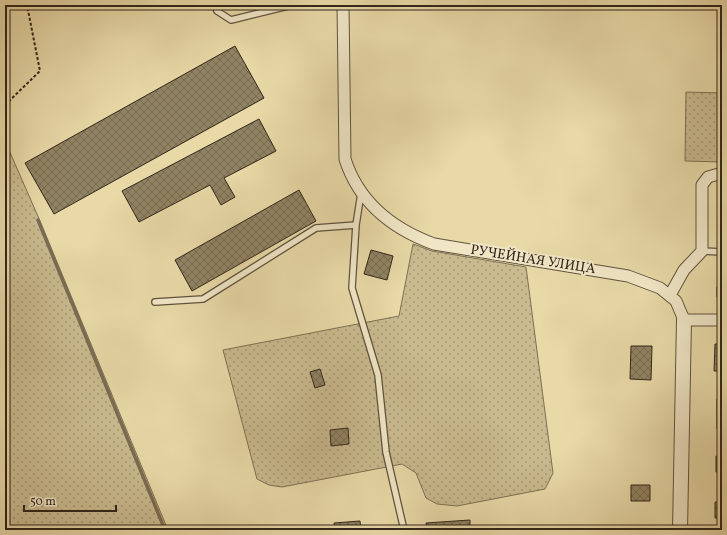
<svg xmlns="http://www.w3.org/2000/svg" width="727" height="535" viewBox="0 0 727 535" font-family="Vollkorn,serif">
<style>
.grass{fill:url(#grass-dots);stroke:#7d7054}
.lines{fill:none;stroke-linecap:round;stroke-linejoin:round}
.stream{stroke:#7a6c52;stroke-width:3.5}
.building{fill:url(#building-cross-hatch);stroke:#31251a}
.service-casing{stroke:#5f523d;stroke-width:8}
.minor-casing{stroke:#5f523d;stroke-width:13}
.tertiary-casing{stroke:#5f523d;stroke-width:16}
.path{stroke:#31251a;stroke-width:2;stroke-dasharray:3 2;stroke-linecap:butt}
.service{stroke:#f0e6c6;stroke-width:5.5}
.minor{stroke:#f0e6c6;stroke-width:11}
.tertiary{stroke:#f0e6c6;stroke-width:14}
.labels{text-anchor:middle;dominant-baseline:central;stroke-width:4;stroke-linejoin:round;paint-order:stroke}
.street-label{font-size:14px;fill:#31251a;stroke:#f0e6c6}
</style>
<defs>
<pattern id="grass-dots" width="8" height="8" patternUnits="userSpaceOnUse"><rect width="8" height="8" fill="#c9ba8f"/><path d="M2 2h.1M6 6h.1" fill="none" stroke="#a49774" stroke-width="1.8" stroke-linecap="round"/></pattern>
<pattern id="building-cross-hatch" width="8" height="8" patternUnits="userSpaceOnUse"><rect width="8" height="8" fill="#908363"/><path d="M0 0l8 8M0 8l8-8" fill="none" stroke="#766b51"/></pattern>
</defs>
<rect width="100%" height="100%" fill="#e8d9a7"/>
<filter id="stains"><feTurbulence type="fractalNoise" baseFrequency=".005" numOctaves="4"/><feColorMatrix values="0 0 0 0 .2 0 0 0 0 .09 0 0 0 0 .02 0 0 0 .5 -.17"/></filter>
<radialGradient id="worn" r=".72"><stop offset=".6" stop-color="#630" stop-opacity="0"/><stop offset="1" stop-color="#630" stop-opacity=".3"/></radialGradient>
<path class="grass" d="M686,92l36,1v69l-37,-1z
M5,141l35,80 128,309h-163z
M413,244l19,7 94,16 27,206 -8,16 -88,17 -20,-2 -11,-6 -10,-25 -14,-9 -120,23 -13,-2 -12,-6 -34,-129 176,-34z"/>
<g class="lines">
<path class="stream" d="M38,220l127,310"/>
</g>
<path class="building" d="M235,46l29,52 -210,116 -29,-51z
M259,119l17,32 -52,27 11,19 -14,8 -11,-20 -71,37 -17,-31z
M299,190l17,31 -124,70 -17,-31z
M719,198h3v24h-3z
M371,250l22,6 -6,24 -23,-6z
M717,287h5v10h-5z
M715,344h7v27h-8z
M631,346h21l-1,34 -21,-1z
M320,369l5,16 -10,3 -5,-16z
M717,399h5v30h-5z
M348,428l1,16 -18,2 -1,-16z
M716,456l6,1v15h-6z
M631,485h19v16h-19z
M715,502h7v16h-7z
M470,520v10h-43l-1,-7z
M360,521l1,9h-26l-1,-7z"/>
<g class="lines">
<defs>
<path id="service" d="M215,5l2,6 14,9 61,-15
M361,193l-5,32 -4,63 26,87 8,77 18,78
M702,251l20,1
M155,302l48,-3 113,-71 40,-3"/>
<path id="minor" d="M343,5l2,154c14,44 48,70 89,85l194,32 32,12 16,13 8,19h38
M670,295l14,-25 18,-19v-66l6,-8 14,-4"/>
<path id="tertiary" d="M680,530l4,-210"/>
</defs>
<use href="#service" class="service-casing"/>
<use href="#minor" class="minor-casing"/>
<use href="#tertiary" class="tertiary-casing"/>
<path class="path" d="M5,105l35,-34 -13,-66"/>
<use href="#service" class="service"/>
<use href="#minor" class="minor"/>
<use href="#tertiary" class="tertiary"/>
</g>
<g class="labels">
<g class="street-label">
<text transform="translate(533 260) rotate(9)">РУЧЕЙНАЯ УЛИЦА</text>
</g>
</g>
<rect width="727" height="535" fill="none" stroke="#e8d9a7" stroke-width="20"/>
<rect x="6" y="6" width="715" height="523" fill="none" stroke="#31251a" stroke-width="2"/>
<rect x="10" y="10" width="707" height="515" fill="none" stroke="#31251a"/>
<path d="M24 505v6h92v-6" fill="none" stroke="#31251a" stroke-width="2"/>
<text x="30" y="505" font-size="12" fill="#31251a" stroke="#f0e6c6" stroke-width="3" paint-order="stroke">50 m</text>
<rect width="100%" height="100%" filter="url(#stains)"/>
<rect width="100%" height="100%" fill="url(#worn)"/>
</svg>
